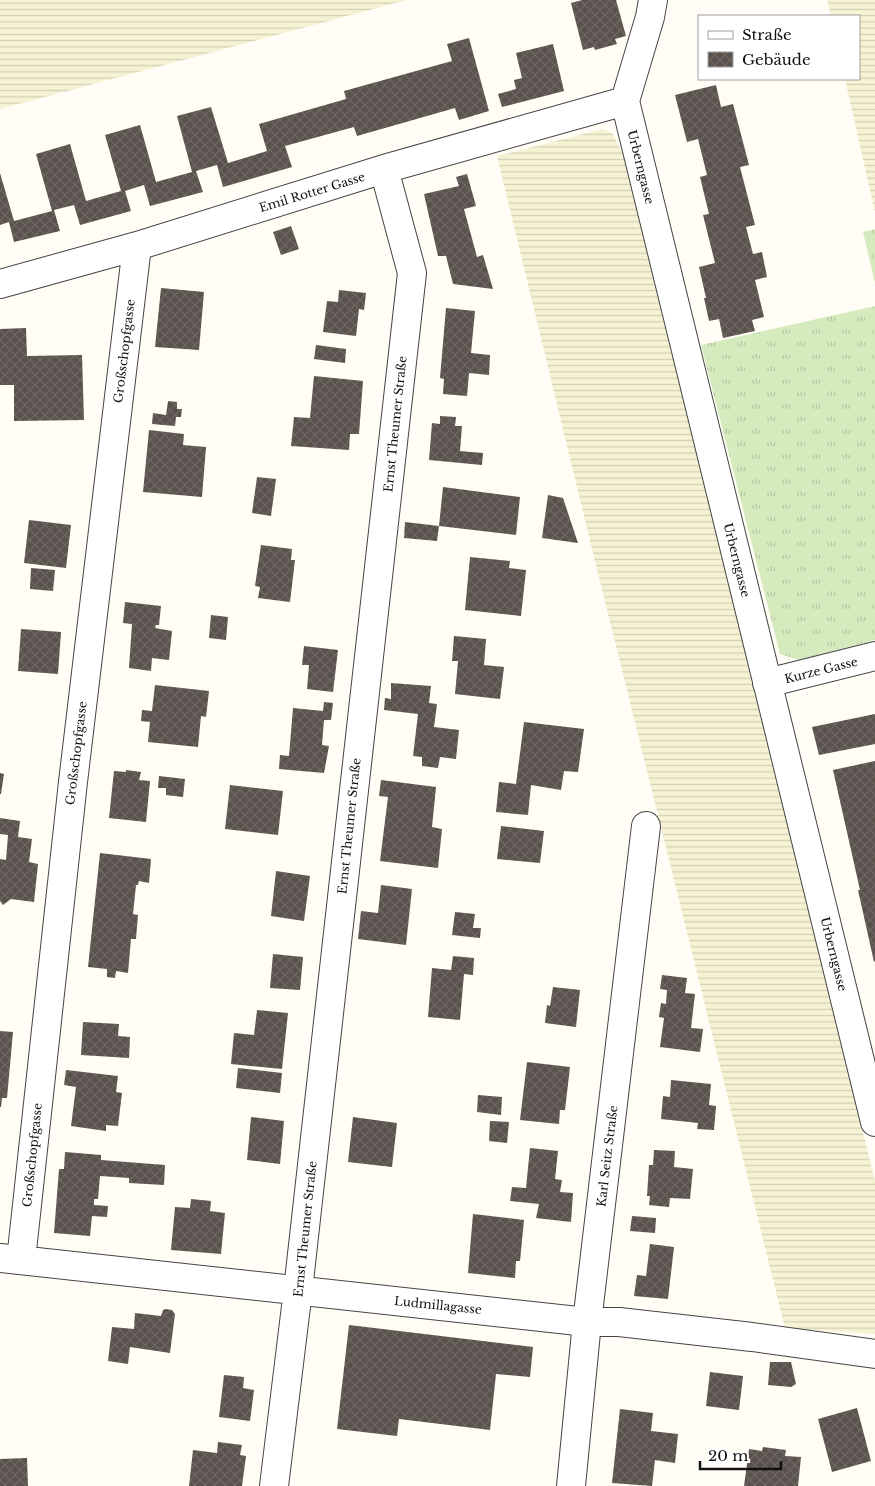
<svg xmlns="http://www.w3.org/2000/svg" width="875" height="1486" viewBox="0 0 875 1486" font-family="'Libre Baskerville',serif">
<style>
.farmland{fill:url(#farmland-rules)}
.grass{fill:url(#grass-tufts)}
.building{fill:url(#building-cross-hatch)}
.lines{fill:none;stroke-linecap:round;stroke-linejoin:round}
.minor-casing{stroke:#444;stroke-width:30}
.minor{stroke:#fff;stroke-width:28}
.labels{text-anchor:middle;dominant-baseline:central;stroke-width:5;stroke-linejoin:round;paint-order:stroke}
.street-label{font-size:12px;fill:#111;stroke:#fff}
</style>
<defs>
<pattern id="farmland-rules" width="6" height="5" patternUnits="userSpaceOnUse" patternTransform="scale(1.25)"><rect width="6" height="5" fill="#f6f3d4"/><path d="M0 2.5h6" fill="none" stroke="#d2cfb5"/></pattern>
<pattern id="grass-tufts" width="24" height="20" patternUnits="userSpaceOnUse" patternTransform="scale(1.25)"><rect width="24" height="20" fill="#d5ebbd"/><path d="M3 7l-1-3M5 7V3M7 7l1-3M15 17l-1-3M17 17v-4M19 17l1-3" fill="none" stroke="#b6c8a1"/></pattern>
<pattern id="building-cross-hatch" width="8" height="8" patternUnits="userSpaceOnUse" patternTransform="scale(1.25)"><rect width="8" height="8" fill="#5a524d"/><path d="M0 0l8 8M0 8l8-8" fill="none" stroke="#6d6662"/></pattern>
</defs>
<rect width="100%" height="100%" fill="#fffdf5"/>
<path class="farmland" d="M0,0h407l-407,109z
M827,0h48v213l-30,-134h14v-63h-28z
M603,129l9,4 12,22 251,1026v153l-90,-6 -195,-787 -93,-385z"/>
<path class="grass" d="M875,229v54l-12,-51z
M875,306v334l-76,20 -19,-6 -79,-309z"/>
<path class="building" d="M582,0h34l10,36 -11,3 2,5 -22,6 -1,-3 -11,3 -12,-47z
M469,38l20,73 -30,9 -4,-12 -98,28 -3,-9 -69,19 7,21 -69,20 -6,-22 -21,6 7,21 -53,14 -6,-21 -19,6 6,20 -51,14 -6,-20 -20,5 6,21 -46,11 -5,-20 -9,3v-52l14,48 38,-10 -16,-57 34,-10 16,57 35,-10 -16,-56 35,-10 16,57 36,-10 -15,-56 34,-9 17,56 39,-12 -8,-27 87,-25 -2,-8 108,-30 -5,-17z
M553,44l11,47 -62,16 -4,-13 18,-5 -2,-9 8,-2 -6,-25z
M716,85l5,22 12,-3 16,61 -9,2 15,58 -9,2 7,27 9,-2 5,25 -12,3 9,37 -12,3 3,11 -32,7 -4,-19 -10,2 -5,-23h2l-7,-31 16,-4 -12,-48 6,-1 -9,-37 7,-2 -9,-36 -11,3 -12,-47z
M467,174l9,32 -12,3 13,48 6,-2 10,34 -40,-5 -7,-28h-8l-14,-62 35,-8 -3,-9z
M291,226l8,23 -18,6 -8,-23z
M161,288l43,4 -5,58 -44,-3z
M339,290l27,3 -2,17 -5,-1 -3,27 -33,-4 4,-31 11,1z
M446,308l29,3 -4,42 19,2 -1,20 -20,-2 -2,23 -24,-2 1,-15 -4,-1z
M26,328l1,28 55,-1 2,65 -70,1v-36h-14v-56z
M316,345l30,4 -1,14 -31,-4z
M314,376l49,5 -4,53h-9l-1,16 -58,-4 3,-29 16,1z
M168,401l9,1v7h5l-1,8h-5l-1,9 -23,-2 1,-11 13,2z
M440,416l16,1 -1,9h7l-2,25 23,2 -1,12 -53,-5 3,-37 8,1z
M149,430l35,4 -1,11 23,2 -4,50 -59,-5z
M257,477l19,2 -5,37 -19,-3z
M443,487l77,10 -4,38 -77,-9z
M548,495l15,3 15,45 -36,-5z
M29,520l42,5 -5,43 -42,-5z
M405,522l34,4 -2,15 -33,-3z
M261,545l31,4 -1,11h4l-5,42 -32,-4 2,-11 -5,-1z
M470,557l40,4 -1,7 17,2 -5,46 -56,-6z
M31,568l24,2 -2,21 -23,-2z
M125,602l36,4 -2,19h-3l-1,3 17,3 -3,29 -17,-2 -1,13 -22,-3 3,-44 -9,-1z
M211,615l17,2 -2,23 -17,-2z
M21,629l40,3 -3,42 -40,-3z
M454,636l32,3 -2,26 20,2 -4,32 -45,-5 3,-33h-6z
M304,646l34,4 -5,42 -26,-3 2,-24h-7z
M391,683l40,3 -2,17 8,1 -3,23 25,3 -3,29 -16,-2 -2,11 -16,-2v-9l-9,-1 5,-42 -34,-4 1,-12 6,1z
M155,685l54,6 -3,26 -5,-1 -3,31 -50,-5 2,-20 -9,-1 1,-11 10,1z
M324,702l9,1 -2,17h-7l-2,25 7,1 -5,27 -45,-4 1,-14 9,1 4,-48 30,3z
M875,714v30l-56,11 -7,-28z
M524,722l60,7 -6,43 -14,-1 -3,19 -30,-5 -3,30 -32,-3 3,-30 17,2z
M875,761v200l-1,1 -16,-72h2l-27,-120z
M126,770l15,2 -2,8 11,1 -4,41 -37,-4 5,-47 12,1z
M0,773l4,1 -3,20h-1z
M159,776l26,3 -2,18 -17,-2v-7h-8z
M381,780l55,7 -4,40 10,2 -4,39 -58,-7 8,-64 -9,-1z
M230,785l53,6 -5,44 -53,-6z
M0,818l20,3 -2,16 14,2 -3,23 9,2 -4,38 -23,-3 -8,6 -3,-4v-42l6,1 2,-25 -8,-1z
M501,826l43,5 -4,32 -43,-4z
M100,853l51,6 -2,24 -10,-2 -1,4h-2l-3,29 5,1 -2,24h-5l-3,34 -12,-2 -1,7 -8,-1v-8l-19,-2z
M276,871l34,5 -6,45 -33,-5z
M381,885l31,4 -6,56 -48,-6 3,-28 17,2z
M455,912l20,2 -2,14h8l-1,10 -28,-3z
M273,954l30,3 -3,33 -30,-2z
M453,956l21,2 -1,17 -9,-1 -4,46 -32,-3 4,-49 19,2z
M662,975l25,3 -2,15 10,1 -4,34 12,1 -3,23 -40,-5 4,-29 -5,-1 2,-14 5,1 1,-14 -7,-1z
M553,987l27,3 -4,37 -31,-4 2,-18 3,1z
M257,1010l31,3 -6,56 -51,-5 3,-31 20,2z
M83,1022l36,2 -1,12 12,1 -1,21 -48,-3z
M0,1031l13,1 -6,66h-5l-1,9h-1z
M527,1062l43,5 -5,43h-5l-1,14 -39,-4z
M238,1068l44,5 -2,20 -44,-5z
M66,1070l52,6 -2,16 6,1 -4,33 -12,-1v6l-35,-5 5,-39 -12,-2z
M671,1080l40,4 -2,21 7,1 -2,24 -17,-1 1,-6 -37,-4 2,-23 7,1z
M478,1095l24,2 -1,18 -24,-3z
M251,1117l33,4 -4,43 -33,-4z
M353,1117l44,6 -5,44 -44,-5z
M490,1121l19,1 -2,21 -18,-2z
M530,1148l28,3 -3,28 7,1 -2,12 13,1 -2,29 -35,-4 3,-14 -29,-3 2,-14 14,1z
M654,1150l21,1 -1,16 19,2 -3,30 -20,-1 -1,9 -20,-2 1,-9h-3l2,-31h4z
M65,1152l36,3v5l64,5 -1,20 -35,-2v-5l-29,-2 -2,23h-4v6l14,1 -1,11 -15,-1 -2,20 -36,-3 5,-64h5z
M191,1199l20,2 -1,10 15,2 -4,41 -50,-4 4,-43 15,1z
M473,1214l51,6 -4,41h-4l-1,17 -47,-5z
M632,1216l24,2 -1,15 -25,-2z
M650,1244l24,3 -6,52 -34,-3 3,-21 9,1z
M166,1309l6,1 3,4 -5,39 -40,-6 -2,17 -20,-3 4,-34 22,2 1,-16 26,3 2,-6z
M349,1325l184,22 -3,30 -34,-3 -6,56 -91,-11 -2,17 -60,-7z
M770,1362h21l5,22 -5,3 -23,-2z
M710,1372l33,4 -4,34 -33,-4z
M224,1375l20,2 -1,11 11,2 -4,31 -31,-4z
M857,1408l14,53 -39,11 -14,-53z
M620,1409l33,4 -2,18 27,3 -3,29 -20,-3 -3,26 -40,-3z
M218,1442l24,3 -2,10 6,1 -4,30h-53l4,-36 24,3z
M763,1447l23,3 -1,6 16,1 -3,29h-54l5,-37 13,2z
M27,1458l1,28h-28v-27z"/>
<g class="lines">
<defs>
<path id="minor" d="M653,0l-3,17 -25,84 250,1021
M0,284l137,-38 247,-77 241,-68
M767,683l108,-27
M0,1258l587,64h32l133,15 123,17
M21,1260l52,-478 64,-536
M274,1486l24,-196 114,-1017 -28,-104
M571,1486l16,-164 59,-496"/>
</defs>
<use href="#minor" class="minor-casing"/>
<use href="#minor" class="minor"/>
</g>
<g class="labels">
<g class="street-label">
<text transform="translate(641 167) rotate(76)">Urberngasse</text>
<text transform="translate(312 192) rotate(-17)">Emil Rotter Gasse</text>
<text transform="translate(124 351) rotate(-83)">Großschopfgasse</text>
<text transform="translate(395 424) rotate(-84)">Ernst Theumer Straße</text>
<text transform="translate(737 560) rotate(76)">Urberngasse</text>
<text transform="translate(821 670) rotate(-14)">Kurze Gasse</text>
<text transform="translate(76 753) rotate(-83)">Großschopfgasse</text>
<text transform="translate(349 826) rotate(-84)">Ernst Theumer Straße</text>
<text transform="translate(834 954) rotate(76)">Urberngasse</text>
<text transform="translate(32 1155) rotate(-84)">Großschopfgasse</text>
<text transform="translate(607 1156) rotate(-83)">Karl Seitz Straße</text>
<text transform="translate(305 1229) rotate(-84)">Ernst Theumer Straße</text>
<text transform="translate(438 1305) rotate(6)">Ludmillagasse</text>
</g>
</g>
<rect x="698" y="15" width="162" height="65" fill="#ffffff" stroke="#a0a0a0"/>
<rect x="708" y="31" width="25" height="8" fill="#ffffff" stroke="#a0a0a0"/>
<text x="742" y="40" font-size="15" fill="#111111">Straße</text>
<rect x="708" y="52" width="25" height="15" fill="url(#building-cross-hatch)" stroke="#a0a0a0"/>
<text x="742" y="65" font-size="15" fill="#111111">Gebäude</text>
<path d="M700 1461v8h81v-8" fill="none" stroke="#111111" stroke-width="2.5"/>
<text x="708" y="1461" font-size="15" fill="#111111" stroke="#ffffff" stroke-width="4" paint-order="stroke">20 m</text>
</svg>
